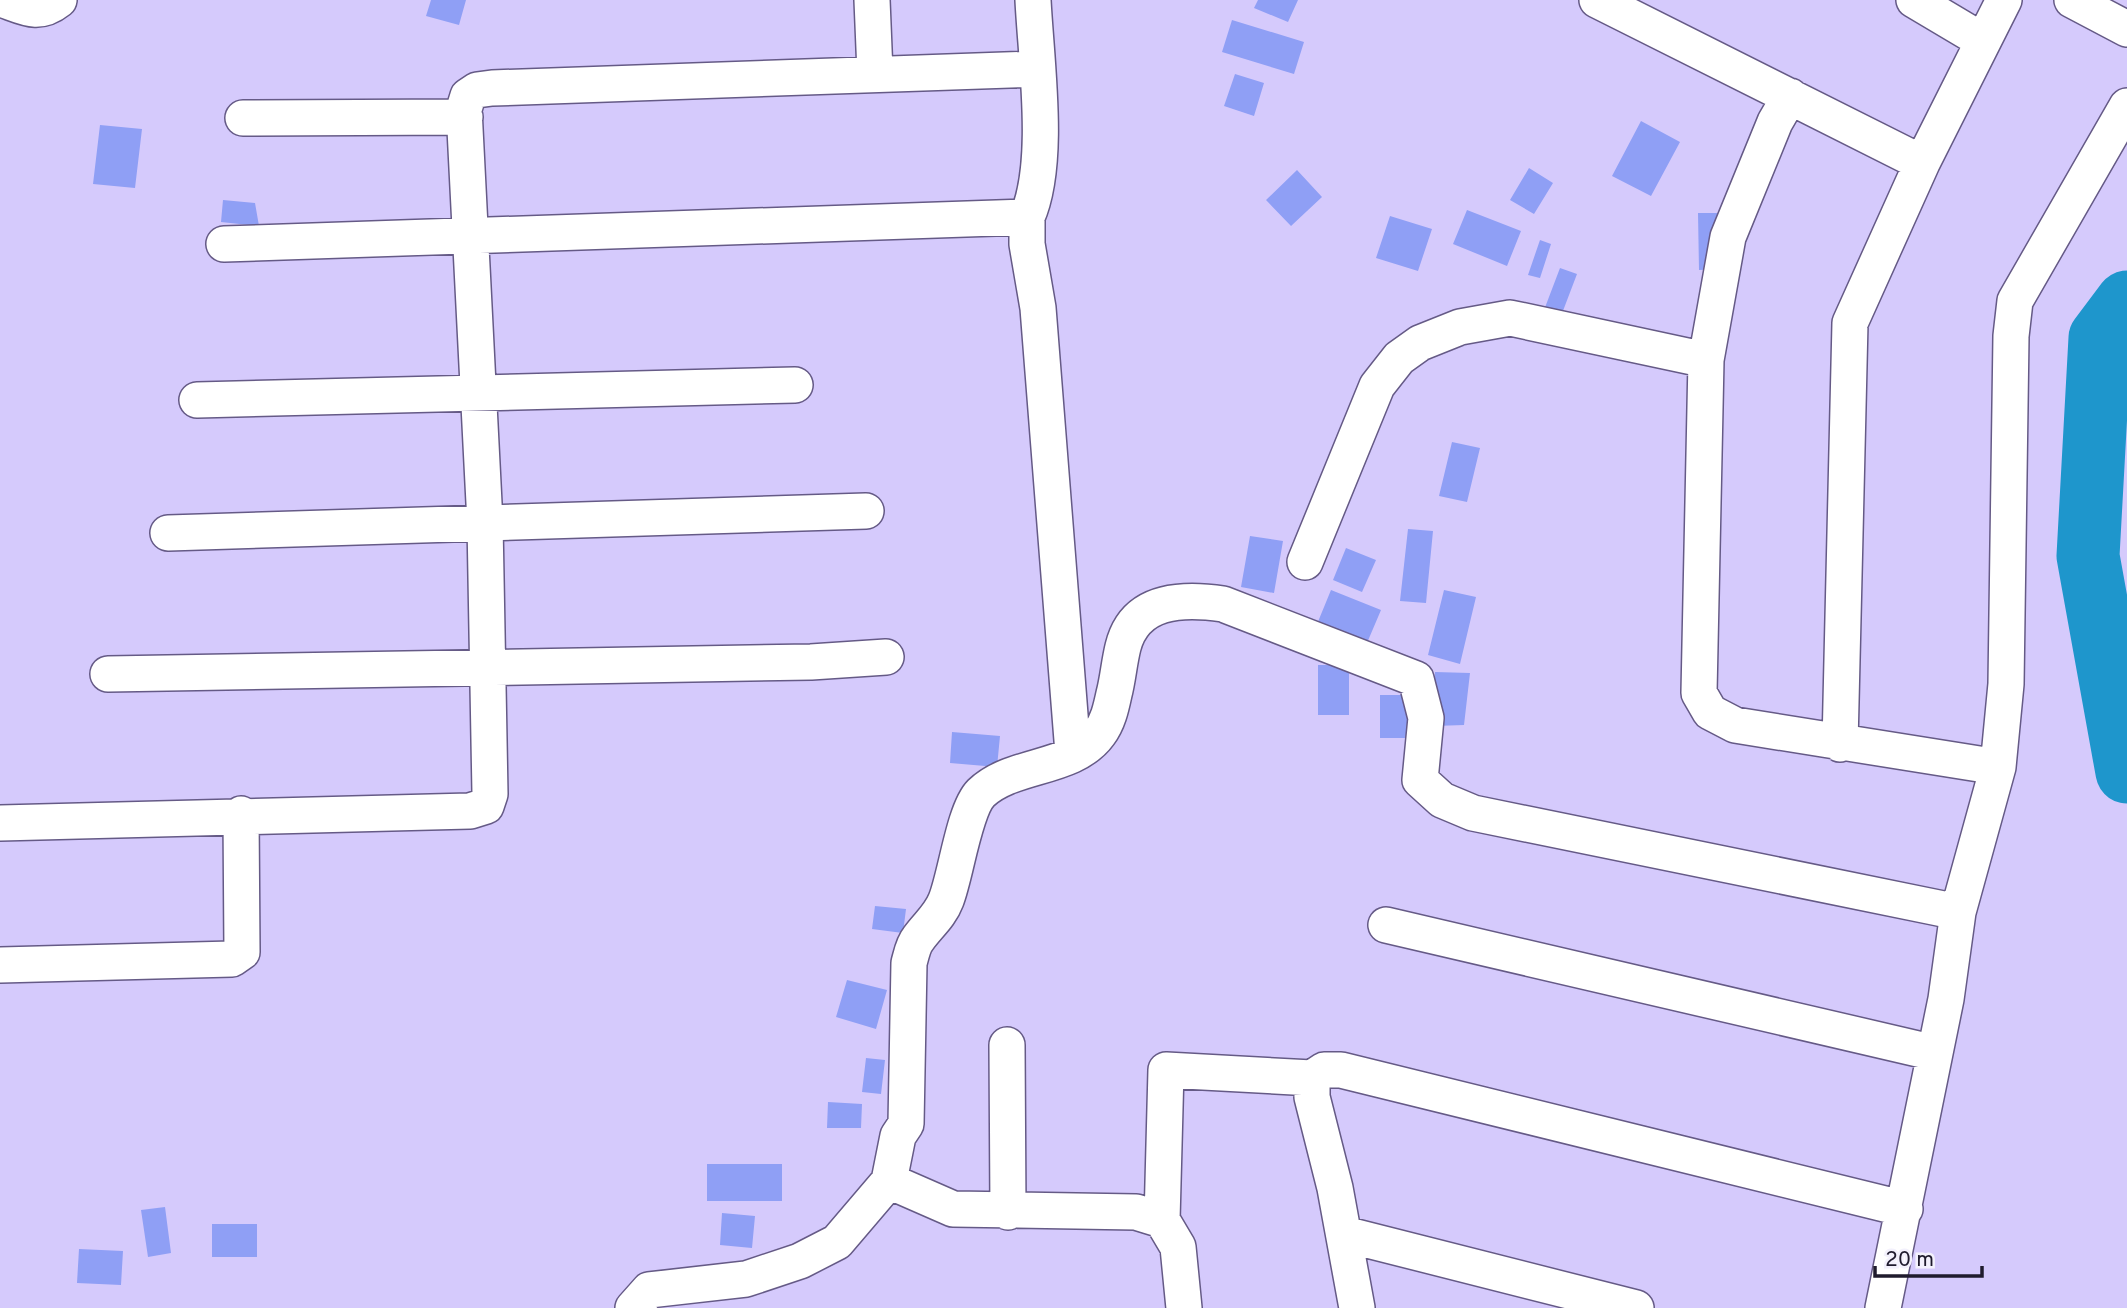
<svg xmlns="http://www.w3.org/2000/svg" width="2127" height="1308" viewBox="0 0 2127 1308" font-family="Overpass,sans-serif">
<style>
.lines{fill:none;stroke-linecap:round;stroke-linejoin:round}
.river{stroke:#1e96cc;stroke-width:63}
.building{fill:#8f9ff5}
.minor-casing{stroke:#655a86;stroke-width:38}
.minor{stroke:#fff;stroke-width:35}
</style>
<rect width="100%" height="100%" fill="#d5cafc"/>
<g class="lines">
<path class="river" d="M2127,302l-27,36 -12,218 39,216"/>
</g>
<path class="building" d="M431,0h35l-7,25 -33,-9z
M1258,0h40l-10,22 -34,-14z
M1232,20l72,22 -10,32 -72,-22z
M1235,74l29,9 -10,33 -30,-10z
M1641,121l39,21 -29,54 -39,-20z
M100,125l42,4 -7,59 -42,-4z
M1529,168l24,15 -19,31 -24,-14z
M1297,170l25,27 -31,29 -25,-26z
M223,200l32,3 4,23 -38,-4z
M1467,210l54,21 -14,35 -54,-22z
M1698,213h22l2,56 -23,1z
M1390,216l42,13 -14,42 -42,-13z
M1540,240l11,4 -11,34 -12,-3z
M1560,268l17,6 -19,50 -17,-6z
M1452,442l28,6 -13,54 -28,-6z
M1408,529l25,2 -7,72 -26,-2z
M1250,536l33,5 -9,52 -33,-6z
M1346,548l30,12 -14,32 -29,-12z
M1331,590l50,20 -17,40 -49,-21z
M1444,590l32,7 -16,67 -32,-9z
M1318,665h31v50h-31z
M1435,672l35,1 -6,52 -30,1z
M1380,695h33v43h-33z
M952,732l48,4 -3,31 -47,-4z
M875,906l31,3 -3,24 -31,-4z
M847,980l40,10 -11,39 -40,-12z
M866,1058l19,2 -4,34 -19,-2z
M828,1102l34,2 -1,24h-34z
M707,1164h75v37h-75z
M165,1207l6,46 -23,4 -7,-47z
M722,1213l33,3 -3,32 -32,-3z
M212,1224h45v33h-45z
M79,1249l44,2 -2,34 -44,-2z"/>
<g class="lines">
<defs>
<path id="minor" d="M4,0c22,8 35,16 55,0
M872,0l3,73
M1597,0l325,163
M1914,0l69,41
M2072,0l55,29
M1790,96l-15,26 -47,115 -22,123 -7,333 11,19 25,13 263,42
M243,118l222,-1
M1027,217v27l11,64 35,445
M224,244l803,-27c24,-54 9,-156 6,-217
M197,400l598,-15
M168,533l698,-22
M1305,562l72,-176 22,-28 21,-15 40,-16 50,-9 196,42
M108,674l703,-12 75,-5
M1840,744l10,-421 72,-160 82,-163
M0,823l470,-12 16,-5 4,-12 -5,-271 -21,-414 4,-13 9,-6 15,-2 544,-19
M1386,925l549,128
M0,965l232,-6 10,-7 -1,-138
M1007,1045l1,167
M889,1181l64,28 183,3 26,8 16,27 6,61
M1162,1220l4,-150 146,8
M1344,1234l292,74
M633,1308l16,-18 97,-11 54,-18 37,-19 52,-61 9,-45 8,-12 3,-161c2,-7 4,-18 9,-24 10,-14 22,-23 28,-39 10,-25 18,-90 35,-107 31,-30 92,-23 118,-59 9,-12 12,-26 15,-40 4,-15 5,-31 9,-47 12,-48 60,-49 100,-43l193,75 10,39 -6,62 22,20 31,13 485,99
M1357,1308l-22,-120 -23,-91v-19l12,-8h17l564,139
M1883,1308l63,-309 12,-87 40,-145 8,-83 5,-348 4,-35 112,-195"/>
</defs>
<use href="#minor" class="minor-casing"/>
<use href="#minor" class="minor"/>
</g>
<path d="M1875 1266v10h107v-10" fill="none" stroke="#1f1b2d" stroke-width="3.5"/>
<text x="1885" y="1266" font-size="21" fill="#1f1b2d" stroke="#f3f1fc" stroke-width="5" paint-order="stroke">20 m</text>
</svg>
